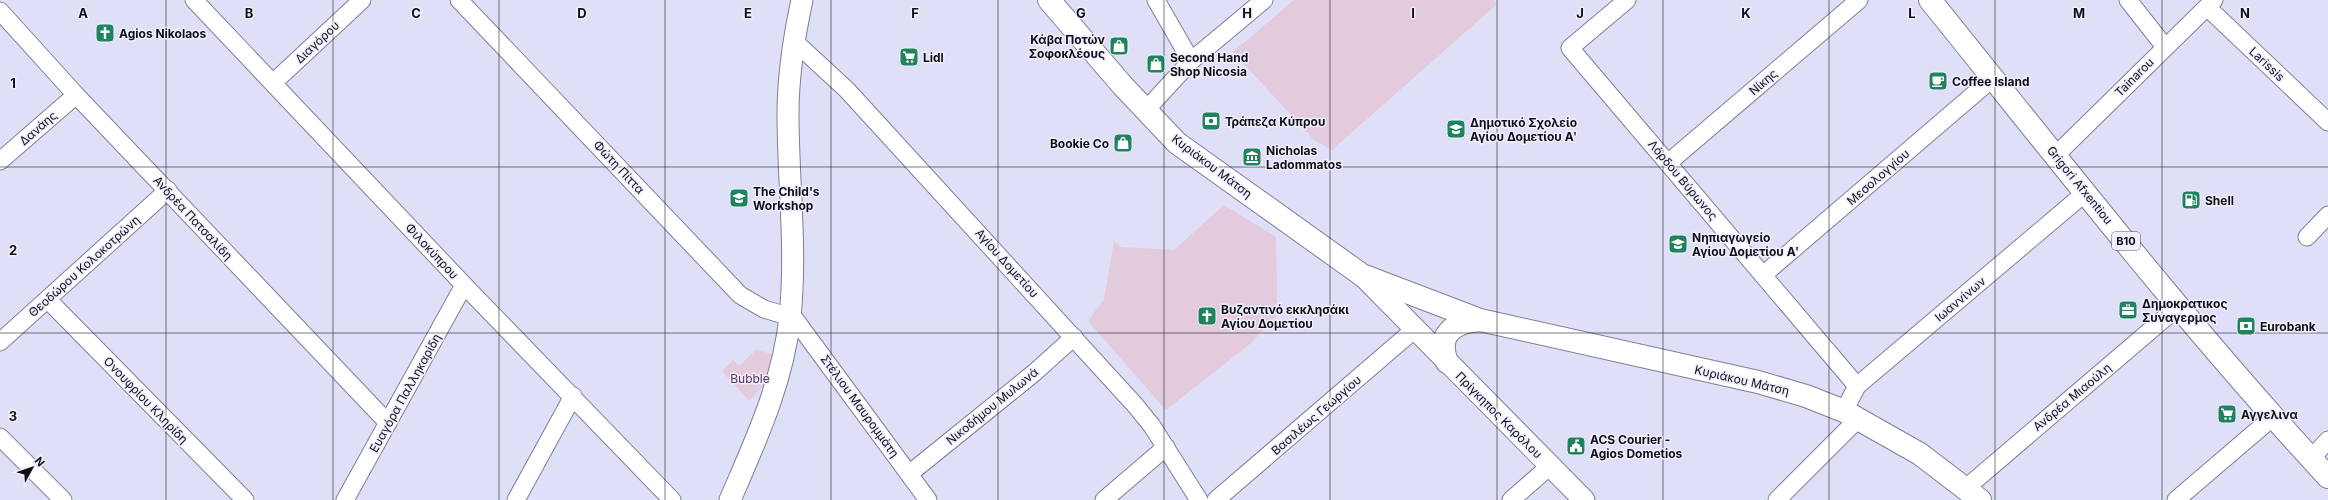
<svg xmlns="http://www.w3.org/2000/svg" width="2328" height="500" viewBox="0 0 2328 500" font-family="Inter,sans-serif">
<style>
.green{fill:#e3cadc}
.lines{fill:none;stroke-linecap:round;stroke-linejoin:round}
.minor-casing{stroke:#807f96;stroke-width:19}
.tertiary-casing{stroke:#807f96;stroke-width:23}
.secondary-casing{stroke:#807f96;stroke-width:24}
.primary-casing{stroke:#807f96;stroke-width:24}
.minor{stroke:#fff;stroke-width:17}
.tertiary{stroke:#fff;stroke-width:21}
.secondary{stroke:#fff;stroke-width:22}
.primary{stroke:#fff;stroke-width:22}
.grid{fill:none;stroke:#100f18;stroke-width:1;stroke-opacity:0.55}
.labels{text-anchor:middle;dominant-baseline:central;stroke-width:3;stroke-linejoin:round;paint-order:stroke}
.shield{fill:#eeeefd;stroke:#53525d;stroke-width:1}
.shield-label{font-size:11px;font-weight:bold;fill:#100f18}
.poi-label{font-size:12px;font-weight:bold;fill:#100f18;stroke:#eeeefd;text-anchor:start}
.street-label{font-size:12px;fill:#100f18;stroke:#eeeefd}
.park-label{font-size:12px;fill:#613156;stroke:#eeeefd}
.grid-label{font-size:13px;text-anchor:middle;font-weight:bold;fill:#100f18;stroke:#eeeefd;stroke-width:3;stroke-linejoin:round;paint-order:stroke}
</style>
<rect width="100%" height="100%" fill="#e0dff8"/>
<path class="green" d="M1294,0h199l4,4 -165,146 -18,-10 -81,-88z
M1224,205l52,32 1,78 -26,28 -85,67 -78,-89 16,-22 10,-58 7,6 53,3z
M757,349l16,6 -8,29 -16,17 -27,-30 11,-11 6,6z"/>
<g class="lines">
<defs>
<path id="minor" d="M194,0l270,285 208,215
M459,0l281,295 24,14 30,9 134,182
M1156,0l35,61
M1627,0l-57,48 287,338
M2128,0l37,47
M2207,7l121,115
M0,11l76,84 312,328
M795,42l52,48 288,315 17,21 47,74
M273,83l89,-83
M1145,111l46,-50 73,-61
M2056,155l158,-155
M0,161l76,-66
M1668,163l191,-163
M2307,237l21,-22
M1763,275l230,-197
M48,300l197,200
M0,342l168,-152
M1844,411l13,-25 228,-193
M0,437l63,63
M2311,459l17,-19
M909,474l125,-101 40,-36
M1966,488l213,-182
M345,500l119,-215
M516,500l57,-104
M1104,500l62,-53
M1216,500l199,-171
M1511,500l39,-34
M1777,500l81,-81
M2176,500l97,-83"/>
<path id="tertiary" d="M1362,275l222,225
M730,500c26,-60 53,-118 60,-183 7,-68 -2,-135 -2,-203 0,-38 6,-77 14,-114"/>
<path id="secondary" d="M1049,0l74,86 54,57 185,132 118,45 278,62 48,14 38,15 76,43 60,46
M1447,362c-11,-28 7,-40 33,-42"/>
<path id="primary" d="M1930,0c130,161 257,325 398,477"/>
</defs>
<use href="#minor" class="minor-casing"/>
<use href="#tertiary" class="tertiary-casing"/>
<use href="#secondary" class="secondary-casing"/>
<use href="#primary" class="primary-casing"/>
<use href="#minor" class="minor"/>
<use href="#tertiary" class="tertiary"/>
<use href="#secondary" class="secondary"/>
<use href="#primary" class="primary"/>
</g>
<path class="grid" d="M166,0v500M333,0v500M499,0v500M665,0v500M831,0v500M998,0v500M1164,0v500M1330,0v500M1497,0v500M1663,0v500M1829,0v500M1995,0v500M2162,0v500M0,167h2328M0,333h2328"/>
<defs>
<symbol id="church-square" viewBox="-11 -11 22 22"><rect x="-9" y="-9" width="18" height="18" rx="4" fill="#1f845e" stroke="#eeeefd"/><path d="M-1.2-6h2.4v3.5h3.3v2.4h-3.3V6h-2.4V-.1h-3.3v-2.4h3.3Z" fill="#fff"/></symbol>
<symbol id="shop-square" viewBox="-11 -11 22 22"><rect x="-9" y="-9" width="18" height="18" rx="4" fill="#1f845e" stroke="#eeeefd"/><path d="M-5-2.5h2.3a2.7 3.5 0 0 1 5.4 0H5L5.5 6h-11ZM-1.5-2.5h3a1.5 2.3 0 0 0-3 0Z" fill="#fff"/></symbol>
<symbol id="supermarket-square" viewBox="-11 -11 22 22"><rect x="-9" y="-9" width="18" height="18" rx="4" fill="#1f845e" stroke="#eeeefd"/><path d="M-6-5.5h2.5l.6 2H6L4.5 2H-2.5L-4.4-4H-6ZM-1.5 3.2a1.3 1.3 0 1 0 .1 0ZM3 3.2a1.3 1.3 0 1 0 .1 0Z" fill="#fff"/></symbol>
<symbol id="cafe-square" viewBox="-11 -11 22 22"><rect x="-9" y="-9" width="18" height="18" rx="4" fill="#1f845e" stroke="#eeeefd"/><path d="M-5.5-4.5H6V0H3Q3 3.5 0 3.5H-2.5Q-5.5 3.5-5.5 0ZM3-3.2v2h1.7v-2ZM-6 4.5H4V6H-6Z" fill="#fff"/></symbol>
<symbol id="bank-square" viewBox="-11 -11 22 22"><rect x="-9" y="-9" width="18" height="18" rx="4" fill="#1f845e" stroke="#eeeefd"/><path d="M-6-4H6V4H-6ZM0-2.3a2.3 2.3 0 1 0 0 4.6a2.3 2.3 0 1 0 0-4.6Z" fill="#fff"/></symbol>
<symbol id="school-square" viewBox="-11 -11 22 22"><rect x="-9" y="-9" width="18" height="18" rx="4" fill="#1f845e" stroke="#eeeefd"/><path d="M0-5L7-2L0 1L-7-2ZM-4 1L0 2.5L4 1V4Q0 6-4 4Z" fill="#fff"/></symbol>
<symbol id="museum-square" viewBox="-11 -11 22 22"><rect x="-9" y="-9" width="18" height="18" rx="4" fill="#1f845e" stroke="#eeeefd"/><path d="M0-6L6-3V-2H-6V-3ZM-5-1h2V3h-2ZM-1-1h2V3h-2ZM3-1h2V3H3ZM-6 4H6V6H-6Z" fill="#fff"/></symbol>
<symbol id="fuel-square" viewBox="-11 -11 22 22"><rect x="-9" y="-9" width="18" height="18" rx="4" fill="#1f845e" stroke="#eeeefd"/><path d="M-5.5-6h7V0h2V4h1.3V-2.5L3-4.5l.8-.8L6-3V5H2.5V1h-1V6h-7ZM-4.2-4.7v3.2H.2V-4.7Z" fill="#fff"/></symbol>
<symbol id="office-square" viewBox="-11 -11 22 22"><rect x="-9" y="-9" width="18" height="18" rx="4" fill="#1f845e" stroke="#eeeefd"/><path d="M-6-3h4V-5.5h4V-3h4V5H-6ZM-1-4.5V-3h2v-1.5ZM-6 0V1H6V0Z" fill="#fff"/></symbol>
<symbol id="civic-square" viewBox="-11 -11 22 22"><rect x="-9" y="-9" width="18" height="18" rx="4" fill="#1f845e" stroke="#eeeefd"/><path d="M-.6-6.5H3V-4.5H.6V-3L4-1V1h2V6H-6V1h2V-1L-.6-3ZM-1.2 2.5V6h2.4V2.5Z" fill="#fff"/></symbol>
</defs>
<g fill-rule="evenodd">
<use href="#church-square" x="94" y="22" width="22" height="22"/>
<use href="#shop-square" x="1108" y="35" width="22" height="22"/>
<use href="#supermarket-square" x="898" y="46" width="22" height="22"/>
<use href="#shop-square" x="1145" y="53" width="22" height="22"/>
<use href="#cafe-square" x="1927" y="70" width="22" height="22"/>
<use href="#bank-square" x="1200" y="110" width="22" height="22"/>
<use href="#school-square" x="1445" y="118" width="22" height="22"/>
<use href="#shop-square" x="1112" y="132" width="22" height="22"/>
<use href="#museum-square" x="1241" y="146" width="22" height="22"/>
<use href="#school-square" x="728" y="187" width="22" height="22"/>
<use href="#fuel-square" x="2180" y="189" width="22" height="22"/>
<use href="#school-square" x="1667" y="233" width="22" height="22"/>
<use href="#office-square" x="2117" y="299" width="22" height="22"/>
<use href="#church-square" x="1196" y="305" width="22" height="22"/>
<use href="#bank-square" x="2235" y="315" width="22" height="22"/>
<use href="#supermarket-square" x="2216" y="403" width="22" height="22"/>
<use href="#civic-square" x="1565" y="435" width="22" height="22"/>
</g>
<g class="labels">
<rect class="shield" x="2112" y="232" width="28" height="18" rx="3"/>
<g class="shield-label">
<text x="2126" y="241">B10</text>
</g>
<g class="poi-label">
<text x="119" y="33">Agios Nikolaos</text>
<text x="1105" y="39" text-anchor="end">Κάβα Ποτών<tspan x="1105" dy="14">Σοφοκλέους</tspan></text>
<text x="923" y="57">Lidl</text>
<text x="1170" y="57">Second Hand<tspan x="1170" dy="14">Shop Nicosia</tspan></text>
<text x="1952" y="81">Coffee Island</text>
<text x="1225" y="121">Τράπεζα Κύπρου</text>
<text x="1470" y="122">Δημοτικό Σχολείο<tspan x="1470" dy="14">Αγίου Δομετίου Αʹ</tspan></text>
<text x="1109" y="143" text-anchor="end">Bookie Co</text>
<text x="1266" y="150">Nicholas<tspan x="1266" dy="14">Ladommatos</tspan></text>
<text x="753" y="191">The Child's<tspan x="753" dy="14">Workshop</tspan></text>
<text x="2205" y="200">Shell</text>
<text x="1692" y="237">Νηπιαγωγείο<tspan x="1692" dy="14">Αγίου Δομετίου Αʹ</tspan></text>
<text x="2142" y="303">Δημοκρατικος<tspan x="2142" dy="14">Συναγερμος</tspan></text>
<text x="1221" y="309">Βυζαντινό εκκλησάκι<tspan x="1221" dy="14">Αγίου Δομετίου</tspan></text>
<text x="2260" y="326">Eurobank</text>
<text x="2241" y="414">Αγγελινα</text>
<text x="1590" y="439">ACS Courier -<tspan x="1590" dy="14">Agios Dometios</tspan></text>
</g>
<g class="street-label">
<text transform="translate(317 42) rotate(-43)">Διαγόρου</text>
<text transform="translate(2267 64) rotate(43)">Larissis</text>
<text transform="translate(2134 77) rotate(-45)">Tainarou</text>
<text transform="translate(1763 82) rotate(-41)">Νίκης</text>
<text transform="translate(38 128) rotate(-41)">Δανάης</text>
<text transform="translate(1212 166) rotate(37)">Κυριάκου Μάτση</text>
<text transform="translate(619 167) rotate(47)">Φώτη Πίττα</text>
<text transform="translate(1878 177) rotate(-41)">Μεσολογγίου</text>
<text transform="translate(1683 180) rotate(50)">Λόρδου Βύρωνος</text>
<text transform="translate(2080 185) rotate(51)">Grigori Afxentiou</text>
<text transform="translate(193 218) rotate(47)">Ανδρέα Πατσαλίδη</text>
<text transform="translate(432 251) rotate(47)">Φιλοκύπρου</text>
<text transform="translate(1007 263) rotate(48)">Αγίου Δομετίου</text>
<text transform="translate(84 266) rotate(-42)">Θεοδώρου Κολοκοτρώνη</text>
<text transform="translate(1960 299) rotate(-40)">Ιωαννίνων</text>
<text transform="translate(1742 380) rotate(13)">Κυριάκου Μάτση</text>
<text transform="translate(405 393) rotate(-61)">Ευαγόρα Παλληκαρίδη</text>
<text transform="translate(2072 397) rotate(-40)">Ανδρέα Μιαούλη</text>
<text transform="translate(146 400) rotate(46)">Ονουφρίου Κληρίδη</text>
<text transform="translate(860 406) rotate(54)">Στέλιου Μαυρομμάτη</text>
<text transform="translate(992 406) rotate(-39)">Νικοδήμου Μυλωνά</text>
<text transform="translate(1316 415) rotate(-41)">Βασιλέως Γεωργίου</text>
<text transform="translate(1499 415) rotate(45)">Πρίγκηπος Καρόλου</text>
</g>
<g class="park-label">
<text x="750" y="378">Bubble</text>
</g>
</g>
<g class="grid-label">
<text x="83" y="18">A</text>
<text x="249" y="18">B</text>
<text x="416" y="18">C</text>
<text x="582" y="18">D</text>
<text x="748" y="18">E</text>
<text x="915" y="18">F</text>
<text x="1081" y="18">G</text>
<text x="1247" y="18">H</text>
<text x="1413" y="18">I</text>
<text x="1580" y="18">J</text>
<text x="1746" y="18">K</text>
<text x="1912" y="18">L</text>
<text x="2079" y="18">M</text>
<text x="2245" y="18">N</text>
<text x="13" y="88">1</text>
<text x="13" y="255">2</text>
<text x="13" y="421">3</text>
</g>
<g transform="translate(32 468) rotate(50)" stroke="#eeeefd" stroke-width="3" paint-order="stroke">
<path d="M0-3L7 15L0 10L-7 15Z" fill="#100f18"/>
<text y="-6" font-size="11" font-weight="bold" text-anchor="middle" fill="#100f18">N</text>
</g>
</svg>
